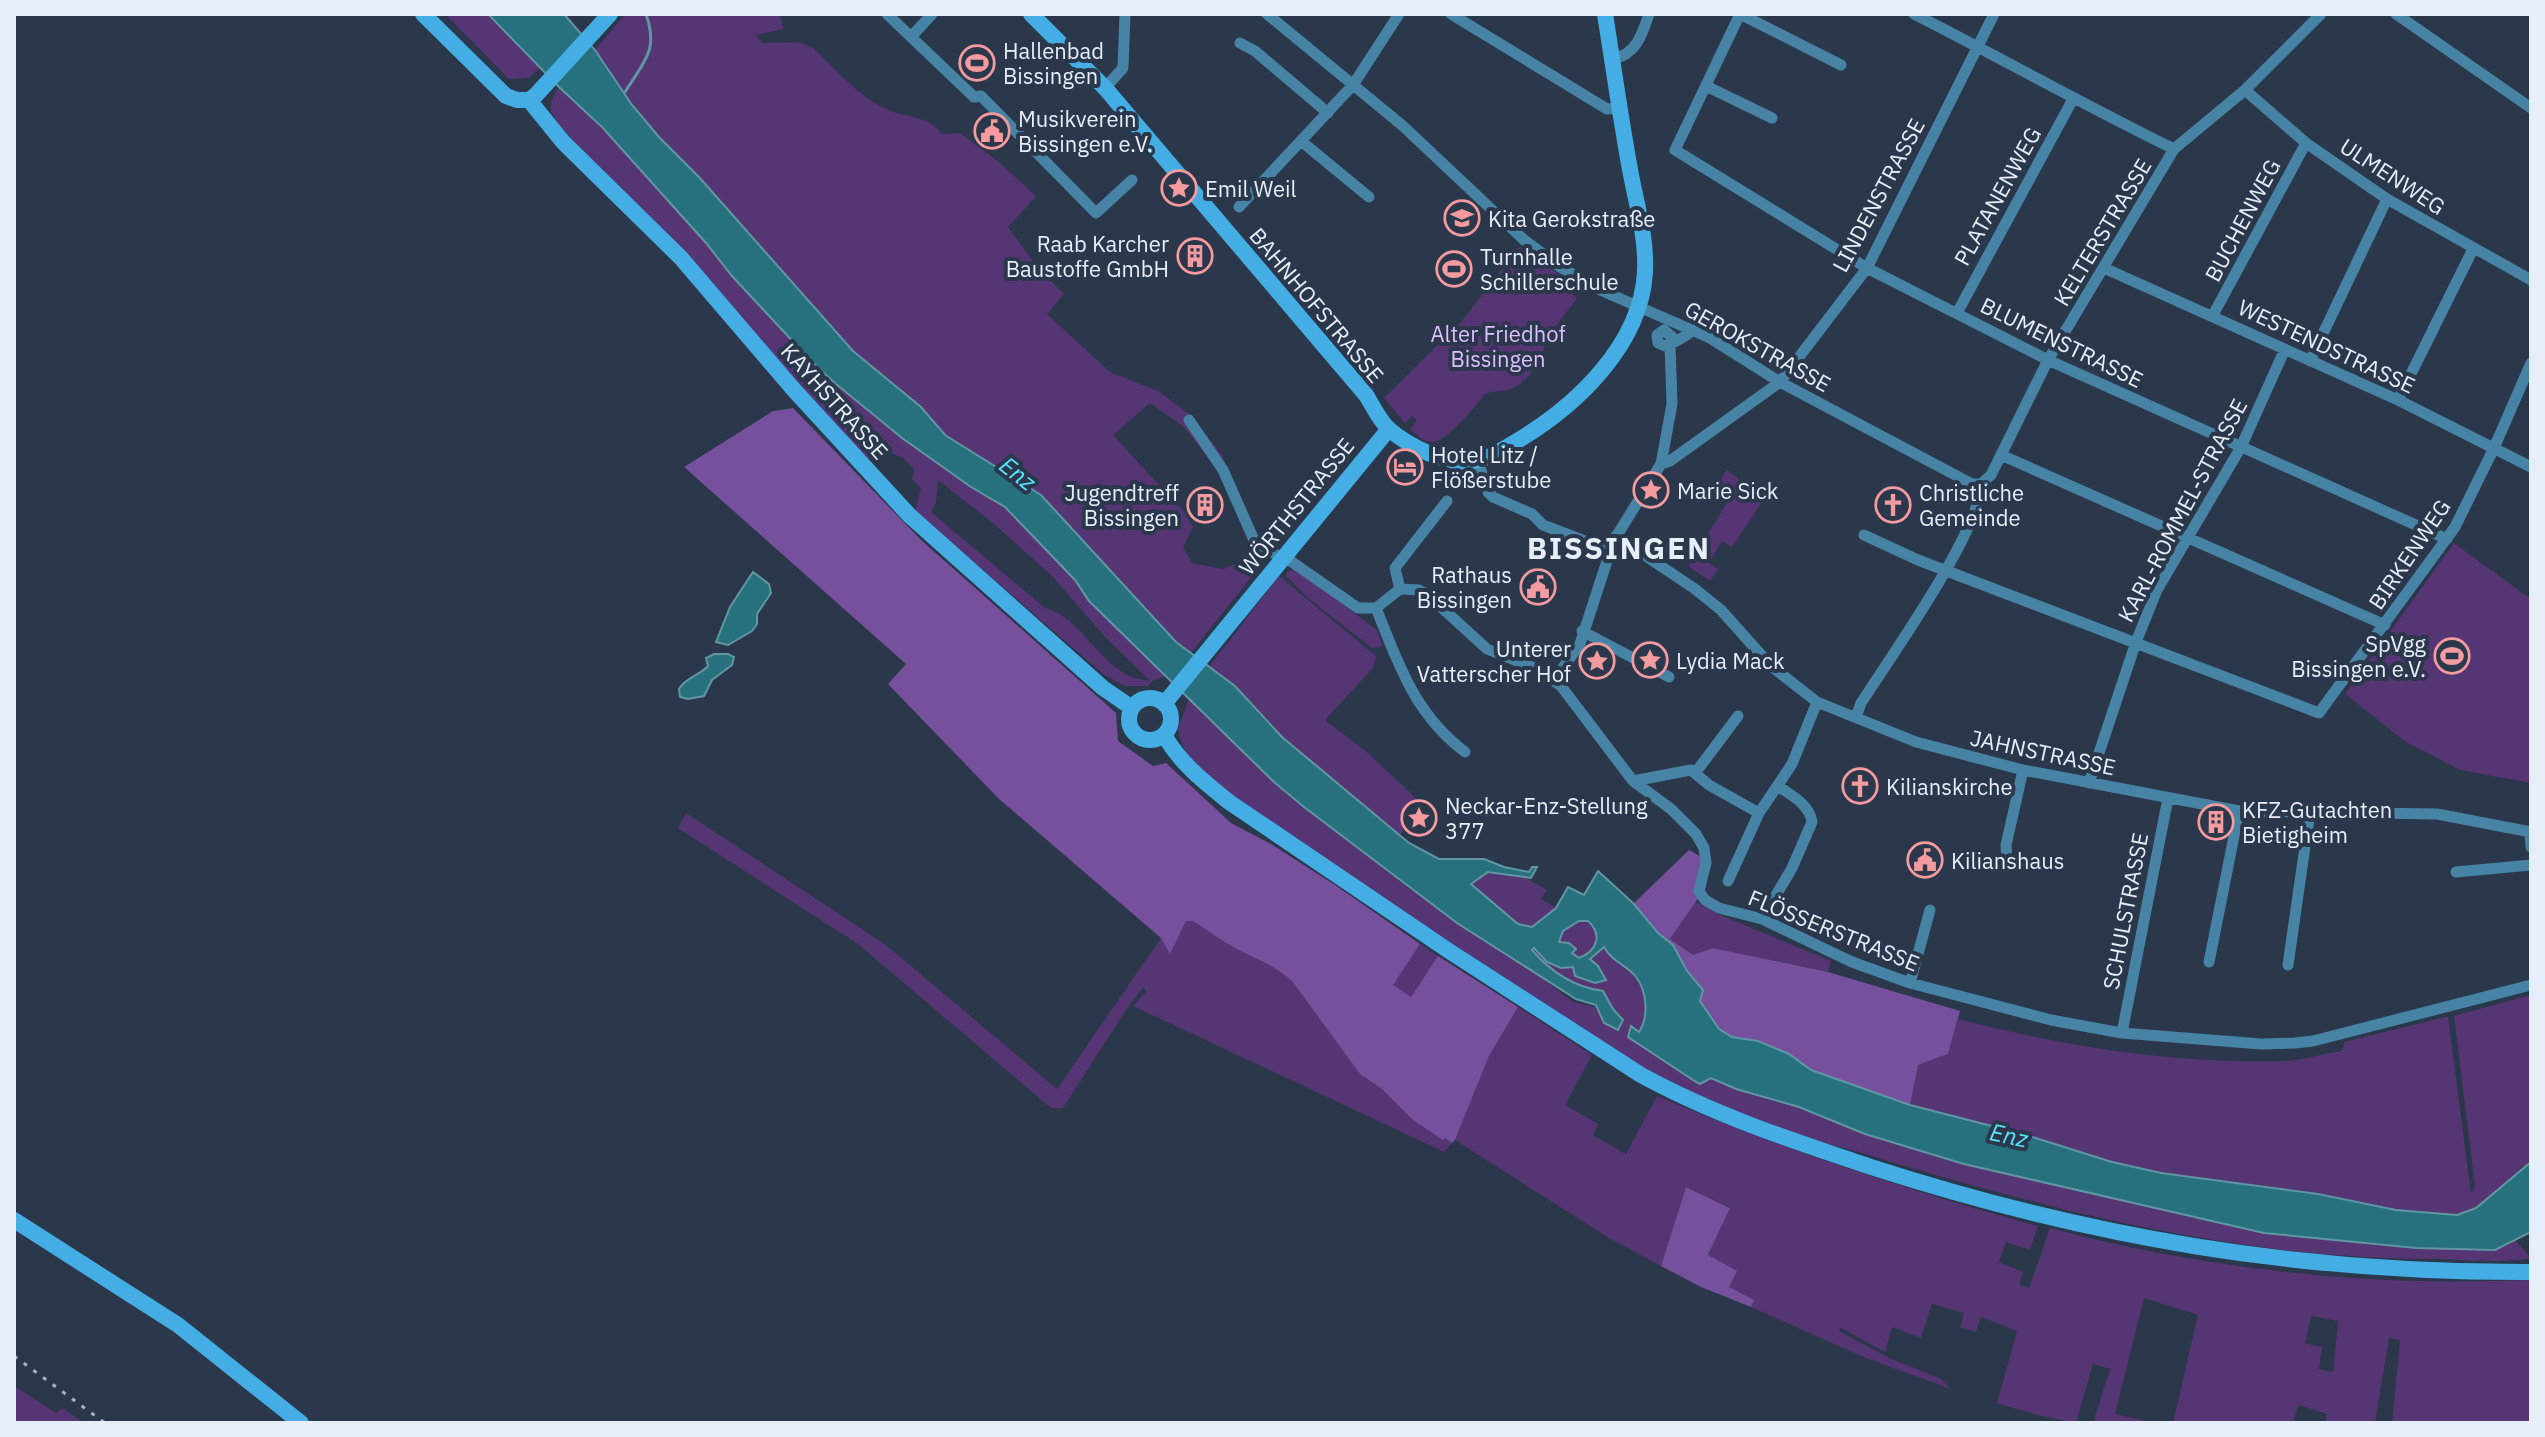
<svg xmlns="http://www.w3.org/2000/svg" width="2545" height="1437" viewBox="0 0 2545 1437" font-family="'IBM Plex Sans',sans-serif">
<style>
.green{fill:#553573;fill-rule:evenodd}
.forest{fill:#77509d}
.water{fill:#27717e;stroke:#6096a3;stroke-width:2;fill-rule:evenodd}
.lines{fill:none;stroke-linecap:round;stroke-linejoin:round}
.stream{stroke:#6096a3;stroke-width:3}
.street{stroke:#4683a5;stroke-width:11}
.secondary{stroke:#43ade4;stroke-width:16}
.rail{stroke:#a9b2c1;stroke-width:3;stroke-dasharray:4 8;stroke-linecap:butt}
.labels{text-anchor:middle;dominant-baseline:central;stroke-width:8;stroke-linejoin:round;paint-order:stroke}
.poi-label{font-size:22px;fill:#e6eefa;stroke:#2b374a;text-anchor:start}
.street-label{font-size:22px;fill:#e6eefa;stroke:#2b374a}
.park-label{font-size:22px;fill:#ddbfff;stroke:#2b374a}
.water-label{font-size:24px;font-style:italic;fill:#58e2fb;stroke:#2b374a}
.district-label{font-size:30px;font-weight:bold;letter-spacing:2px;fill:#e6eefa;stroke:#2b374a}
</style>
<rect width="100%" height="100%" fill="#2b374a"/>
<path class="green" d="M445,14h43l53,53 -12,11 -20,1z
M625,14h155l3,15 -27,6 -4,-4 11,12 37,-1 13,6c24,22 47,51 78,63 18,7 38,5 51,23l18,-1 40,30 36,33 -28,31 29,40 27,27 -17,20 63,58 48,19 31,23 33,41 7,19 -5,4 -40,-51 -34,-24 -37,32 70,76 10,16 -10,20 9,16 31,6 31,-13 6,10 -69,87 -15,-11 -26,-27 -109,-120 -96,-60 -24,-28 -68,-56 -154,-174 -40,-40 -27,-32 -37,-55z
M559,87l43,40 104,116 26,33 79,84 25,24 135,103 34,20 70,73 14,21 77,75 -14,5 -4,5h-23l-22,-12 -188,-163 6,-23 -9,-9 2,-10 -11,-11 -24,-10 -11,12 -301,-325c-14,-20 -24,-25 -8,-48zM938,480l55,43 60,54 53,61 44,43c-6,-1 -13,-2 -18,-4 -32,-12 -54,-62 -87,-69l-114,-96 5,-9z
M1519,247l45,31 -3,6 16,14c-7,10 -16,20 -23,31 -13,21 -16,45 -39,58 -10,6 -20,2 -30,7 -8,11 -39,48 -52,48 -9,0 -17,-7 -23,-13l7,-9 -5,-4 -7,7 -21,-25 77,-76z
M1727,470l37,29 -32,48 -10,-6 -13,22 9,6 -8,12 -22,-15 38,-62 -13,-12z
M2454,543l77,56v184l-71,-13 -54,-28 -61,-48z
M1296,569l81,61 6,16 -11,2 -64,-50 -22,-22 1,-5z
M1279,576l97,80 -3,12 -48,52 43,33 51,48 -20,36 -117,-100 -47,-51 -26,-19z
M1189,699l85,83 129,102 54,39 68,42 48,37 22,5 9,16 15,6 4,-9 -10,-11 -10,-18c-29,-4 -52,-19 -71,-41l2,-2 40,19 1,9 20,7 3,-17 -8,-7 14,-12c22,20 44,35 41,67 -2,14 -4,18 -17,23l68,45 4,2 11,-6 25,11 63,18 66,27 99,30 300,69 153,15 78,2 20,-10 16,18c-24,6 -76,1 -103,1 -200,-1 -393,-53 -583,-111l-39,-8 -146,-61 -391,-255 -67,-53 -15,-17 -6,-12 -3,-14z
M686,813l200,132 171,144 104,-151 9,15 16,-32h7c15,10 29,20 44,28 22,12 34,14 55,32l68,93 22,15 31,31 39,23 -8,9 -311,-146 14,-15 -4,-3 -13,16 -67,104h-12l-193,-164 -180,-116z
M1488,872l34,4 25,14 -6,9 15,9 -24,19 -14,-3 -48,-40z
M1696,902l29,15 106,44 -3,11 -115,-24 -20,7 -23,-16z
M1579,921h9c15,14 9,29 -9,37l-20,-16 4,-11z
M1420,944l18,12 -27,41 -19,-12z
M2531,995v167l-55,46 -18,7 -62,-5 -78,-16 -157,-21 -49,-11 -89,-28 -113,-29 8,-40 30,-11 10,-35c105,27 215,45 323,42 20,0 41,-7 61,-10l2,-9 101,-25h3l23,176 4,-7 -21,-170z
M1518,1007l74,48 -27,50 33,19 -5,11 33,19 31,-58c125,53 250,94 381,130l-8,24 -24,-8 -7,20 24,10 -4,12 10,4 21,-60c115,31 251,51 370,53 37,1 74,0 111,-1v143h-139l8,-83 -11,-2 -14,85h-50l2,-9 -29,-9 -5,18h-120l25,-108 -54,-17 -29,116 39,9h-61l17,-54 -17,-5 -17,59 -39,-8 -40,-12 20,-72 -36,-14 -5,15 -16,-5 4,-14 -32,-9 -11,34 -29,-11 -7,25 -44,-24 -2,3 50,27 52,21 10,10 -90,-33 -110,-49 2,-7 -24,-13 -21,-31 22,-49 -44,-20 -25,79 -52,-28 -154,-98 34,-84zM2311,1316l27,5 -5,51 -14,-3 3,-22 -17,-4z
M14,1386l42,27 7,-5 21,15h-70z"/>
<path class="forest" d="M793,408l128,132 195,173 2,28 35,25 13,-3 65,60 40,21 64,41 85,59 -27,41 18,12 27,-41 80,51 -29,49 -34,84 -3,3 -7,-5 -2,2 -30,-20 -31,-31 -22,-15 -68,-93c-21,-18 -33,-20 -55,-32 -15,-8 -29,-18 -44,-28h-7l-16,33 -9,-16 -162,-139 -111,-115 18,-20 -222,-197 89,-56z
M1689,850l14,8 -1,35 -32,46 23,16 20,-7 115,24 132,39 -12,43 -30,11 -8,40 -99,-35 -22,-16 -31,-13 -26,-4 -13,-8 -19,-28 3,-12 -16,-18 -14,-26 -15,-12 -25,-29z
M1686,1187l44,21 -22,47 29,16 -8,16 25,13 -3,7 -50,-20 -40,-21z"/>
<path class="water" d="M488,14h76l31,36 37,55 27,32 40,40 154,174 68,56 24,28 96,60 135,147 59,44 47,51 127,106 30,16h45l20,8 25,5 3,-5h5l-6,11 -43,-6 -17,12 47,40 14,3 24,-19 12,-21 16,8 14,-24 35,32 25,30 15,12 14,26 16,19 -3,11 19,28 13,8 26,4 31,13 22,16 99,35 113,29 89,28 49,11 157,21 78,16 61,5 19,-7 55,-46v70l-36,18 -79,-2 -152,-15 -300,-69 -99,-30 -66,-27 -63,-18 -25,-11 -11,6 -4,-2 -68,-45 3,-11 8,6c10,-15 8,-41 -3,-55 -9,-12 -24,-15 -32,-30l-14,12 8,7 8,14 -11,3 -20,-7 -2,-9 -12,1 -14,-6 -13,-14 -2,2c19,22 41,37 71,41l10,18 10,11 -5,10 -14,-7 -8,-18 -20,-6 -119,-76 -153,-116 -30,-25 -185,-181 -14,-21 -70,-73 -34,-20 -69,-49 -66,-54 -26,-24 -78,-84 -26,-33 -104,-116 -43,-40zM1579,921h9c15,14 9,30 -9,37l-7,-5 4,-4 -7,-6 -10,-1 4,-11z
M753,572l16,12 2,9 -14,21v10l-5,7 -24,14 -12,-3 14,-35z
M714,654h14l6,3 -2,8 -20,15 -8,16 -16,3 -8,-2 -1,-8c7,-12 20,-13 29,-23l-2,-8z"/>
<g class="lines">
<path class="stream" d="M625,92c19,-31 34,-41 21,-78"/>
<path class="street" d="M887,14l87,83 7,-1 115,117 36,-33
M1267,14l136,112 120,113 37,28 38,22 112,49 70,44 192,102h9
M1451,14l156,95 12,-1
M1740,14l-65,136 192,118 181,92 399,179
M1740,14l101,51
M1914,14c87,44 172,92 260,135
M2396,14l135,94
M911,37l21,-23
M1240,43l15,8 73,62
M1612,59c24,-4 30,-24 37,-45
M1706,86l66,32
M1105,88l18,-20 2,-54
M2245,90l61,53 81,56 144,81
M1301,141l68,56
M1239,207l114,-122 46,-71
M2104,268l294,132 133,67
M1957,313l116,-214
M2213,315l93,-172
M2310,361l77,-162
M2398,400l75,-151
M1189,420l34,50 31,70 10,9 28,13 66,46h18l24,-19 19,1 10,6 58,53 50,20 24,17 72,95 38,28 25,25 8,14 2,15 -7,28 6,9 14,8 43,11 90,43 58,21 141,37 71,13 139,11 34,-1 18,-2 218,-56
M2001,455l384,170
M1478,461l10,31 5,5 39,17 11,11 65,25
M1661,464l9,-3 110,-79 87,-114 127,-254
M1981,484l10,-9 57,-115 126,-211 71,-59 76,-76
M1864,535l54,25 401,153 136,-186 39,-79 37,-85
M1616,536l79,53 26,21 50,56 46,36 99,40 107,28 216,41 198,3 94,18
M1400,589l-5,-21 52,-67
M1376,608c23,57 38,105 89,144
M1582,631l87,46
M1554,680l26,-36 28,-86v-8l53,-86 11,-60 -2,-60 2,-7 -8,-7 -7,5 1,8 7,3c11,-4 19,-9 29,-16
M1856,717l5,-14c29,-45 119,-171 120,-219
M1696,772l42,-56
M1633,781l58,-11 18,15 50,28
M2089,783l47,-141 21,-52 84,-143 44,-98
M2530,832l1,15
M2007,862l-1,-17 17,-75
M2456,872l75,-7
M1728,881l31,-68 33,-49 25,-62
M1762,919l30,-51 20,-46c-3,-18 -20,-26 -34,-36
M2209,962l30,-151
M2288,965l22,-153
M1910,983l20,-73
M2122,1033l46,-235"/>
<path class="secondary" d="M423,14l83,82 11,4h12l6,-4 75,-82
M1031,14l74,74 261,307c7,11 14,27 24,35 19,16 53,33 77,32 19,-1 35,-12 50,-21 59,-35 124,-96 128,-169 2,-36 -10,-72 -16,-108 -9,-50 -16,-100 -24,-150
M529,100l34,42 118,116 113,132 115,125 194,173 29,20
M1129 719a21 21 0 1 1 42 0a21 21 0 1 1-42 0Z
M1164,704l224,-274
M1164,735c16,28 40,47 65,67l220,149 192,124c73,40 152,66 230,92 221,71 427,106 660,105
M14,1220l164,105 123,98"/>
<path class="rail" d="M14,1356l91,67"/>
</g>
<defs>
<symbol id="stadium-ring" viewBox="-11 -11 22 22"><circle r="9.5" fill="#2b374a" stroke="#f49b9f" stroke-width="1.5"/><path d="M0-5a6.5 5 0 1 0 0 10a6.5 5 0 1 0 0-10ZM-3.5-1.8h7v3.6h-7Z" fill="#f49b9f"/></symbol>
<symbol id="civic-ring" viewBox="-11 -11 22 22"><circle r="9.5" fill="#2b374a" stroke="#f49b9f" stroke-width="1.5"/><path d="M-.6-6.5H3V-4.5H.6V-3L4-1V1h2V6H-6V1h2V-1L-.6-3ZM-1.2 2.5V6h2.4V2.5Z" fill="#f49b9f"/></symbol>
<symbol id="sight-ring" viewBox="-11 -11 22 22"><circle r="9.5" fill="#2b374a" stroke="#f49b9f" stroke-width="1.5"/><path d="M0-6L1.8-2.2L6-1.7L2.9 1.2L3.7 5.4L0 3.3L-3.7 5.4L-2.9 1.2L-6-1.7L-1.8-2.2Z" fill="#f49b9f"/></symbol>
<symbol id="school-ring" viewBox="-11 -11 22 22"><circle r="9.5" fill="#2b374a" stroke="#f49b9f" stroke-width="1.5"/><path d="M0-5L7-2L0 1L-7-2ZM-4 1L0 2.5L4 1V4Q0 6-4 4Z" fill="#f49b9f"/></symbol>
<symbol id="building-ring" viewBox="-11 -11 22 22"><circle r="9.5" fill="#2b374a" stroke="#f49b9f" stroke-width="1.5"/><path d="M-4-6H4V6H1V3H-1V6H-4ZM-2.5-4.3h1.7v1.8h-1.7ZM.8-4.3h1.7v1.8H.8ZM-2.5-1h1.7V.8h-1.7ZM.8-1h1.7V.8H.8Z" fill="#f49b9f"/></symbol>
<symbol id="hotel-ring" viewBox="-11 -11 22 22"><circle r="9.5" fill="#2b374a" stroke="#f49b9f" stroke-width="1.5"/><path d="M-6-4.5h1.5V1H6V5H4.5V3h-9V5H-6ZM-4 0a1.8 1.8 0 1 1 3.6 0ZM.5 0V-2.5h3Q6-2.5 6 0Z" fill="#f49b9f"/></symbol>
<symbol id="church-ring" viewBox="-11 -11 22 22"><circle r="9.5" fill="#2b374a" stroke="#f49b9f" stroke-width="1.5"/><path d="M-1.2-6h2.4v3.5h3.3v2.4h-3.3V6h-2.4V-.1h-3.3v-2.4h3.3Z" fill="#f49b9f"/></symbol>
</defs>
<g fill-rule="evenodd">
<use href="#stadium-ring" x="957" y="43" width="40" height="40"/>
<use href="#civic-ring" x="972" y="111" width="40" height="40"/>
<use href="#sight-ring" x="1159" y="168" width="40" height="40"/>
<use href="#school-ring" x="1442" y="198" width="40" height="40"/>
<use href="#building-ring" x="1175" y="236" width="40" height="40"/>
<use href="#stadium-ring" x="1434" y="249" width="40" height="40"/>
<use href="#hotel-ring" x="1385" y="447" width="40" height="40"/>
<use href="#sight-ring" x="1631" y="470" width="40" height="40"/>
<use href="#building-ring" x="1185" y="485" width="40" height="40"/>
<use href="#church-ring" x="1873" y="485" width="40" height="40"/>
<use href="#civic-ring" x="1518" y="567" width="40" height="40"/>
<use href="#stadium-ring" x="2432" y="636" width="40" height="40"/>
<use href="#sight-ring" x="1630" y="640" width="40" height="40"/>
<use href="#sight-ring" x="1577" y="641" width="40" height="40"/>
<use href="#church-ring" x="1840" y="766" width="40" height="40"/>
<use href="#sight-ring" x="1399" y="798" width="40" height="40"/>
<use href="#building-ring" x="2196" y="802" width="40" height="40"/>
<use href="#civic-ring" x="1905" y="840" width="40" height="40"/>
</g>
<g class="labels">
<g class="poi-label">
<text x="1003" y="50">Hallenbad<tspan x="1003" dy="25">Bissingen</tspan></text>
<text x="1018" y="118">Musikverein<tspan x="1018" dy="25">Bissingen e.V.</tspan></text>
<text x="1205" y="188">Emil Weil</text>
<text x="1488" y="218">Kita Gerokstraße</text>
<text x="1169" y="243" text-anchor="end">Raab Karcher<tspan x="1169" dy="25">Baustoffe GmbH</tspan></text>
<text x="1480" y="256">Turnhalle<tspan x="1480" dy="25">Schillerschule</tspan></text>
<text x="1431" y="454">Hotel Litz /<tspan x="1431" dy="25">Flößerstube</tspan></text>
<text x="1677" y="490">Marie Sick</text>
<text x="1179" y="492" text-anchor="end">Jugendtreff<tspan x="1179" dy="25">Bissingen</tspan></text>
<text x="1919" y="492">Christliche<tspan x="1919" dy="25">Gemeinde</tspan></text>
<text x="1512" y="574" text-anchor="end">Rathaus<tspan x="1512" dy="25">Bissingen</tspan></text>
<text x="2426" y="643" text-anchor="end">SpVgg<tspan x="2426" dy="25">Bissingen e.V.</tspan></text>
<text x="1571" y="648" text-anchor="end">Unterer<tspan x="1571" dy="25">Vatterscher Hof</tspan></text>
<text x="1676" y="660">Lydia Mack</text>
<text x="1886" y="786">Kilianskirche</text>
<text x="1445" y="805">Neckar-Enz-Stellung<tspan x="1445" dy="25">377</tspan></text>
<text x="2242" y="809">KFZ-Gutachten<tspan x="2242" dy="25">Bietigheim</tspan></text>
<text x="1951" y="860">Kilianshaus</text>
</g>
<g class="street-label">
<text transform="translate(2393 176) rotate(33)">ULMENWEG</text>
<text transform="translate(1878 195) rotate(-62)">LINDENSTRASSE</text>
<text transform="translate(1997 196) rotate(-61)">PLATANENWEG</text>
<text transform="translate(2242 220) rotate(-62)">BUCHENWEG</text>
<text transform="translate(2102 232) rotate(-59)">KELTERSTRASSE</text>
<text transform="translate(1317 305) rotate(50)">BAHNHOFSTRASSE</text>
<text transform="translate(2062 342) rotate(26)">BLUMENSTRASSE</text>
<text transform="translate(1758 346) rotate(29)">GEROKSTRASSE</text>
<text transform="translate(2327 346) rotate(25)">WESTENDSTRASSE</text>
<text transform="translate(835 401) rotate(48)">KAYHSTRASSE</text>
<text transform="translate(1296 506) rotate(-51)">WÖRTHSTRASSE</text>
<text transform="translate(2182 510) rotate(-62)">KARL-ROMMEL-STRASSE</text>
<text transform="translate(2409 554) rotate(-56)">BIRKENWEG</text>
<text transform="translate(2043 752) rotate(12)">JAHNSTRASSE</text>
<text transform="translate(2125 911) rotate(-79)">SCHULSTRASSE</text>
<text transform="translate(1834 930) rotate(22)">FLÖSSERSTRASSE</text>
</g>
<g class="park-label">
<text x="1498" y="333">Alter Friedhof<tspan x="1498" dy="25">Bissingen</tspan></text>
</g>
<g class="water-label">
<text transform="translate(1018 473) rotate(38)">Enz</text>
<text transform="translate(2009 1135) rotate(12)">Enz</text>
</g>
<g class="district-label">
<text x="1619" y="547">BISSINGEN</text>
</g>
</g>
<rect width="2545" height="1437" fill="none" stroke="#e6eefa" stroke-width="32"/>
</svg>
